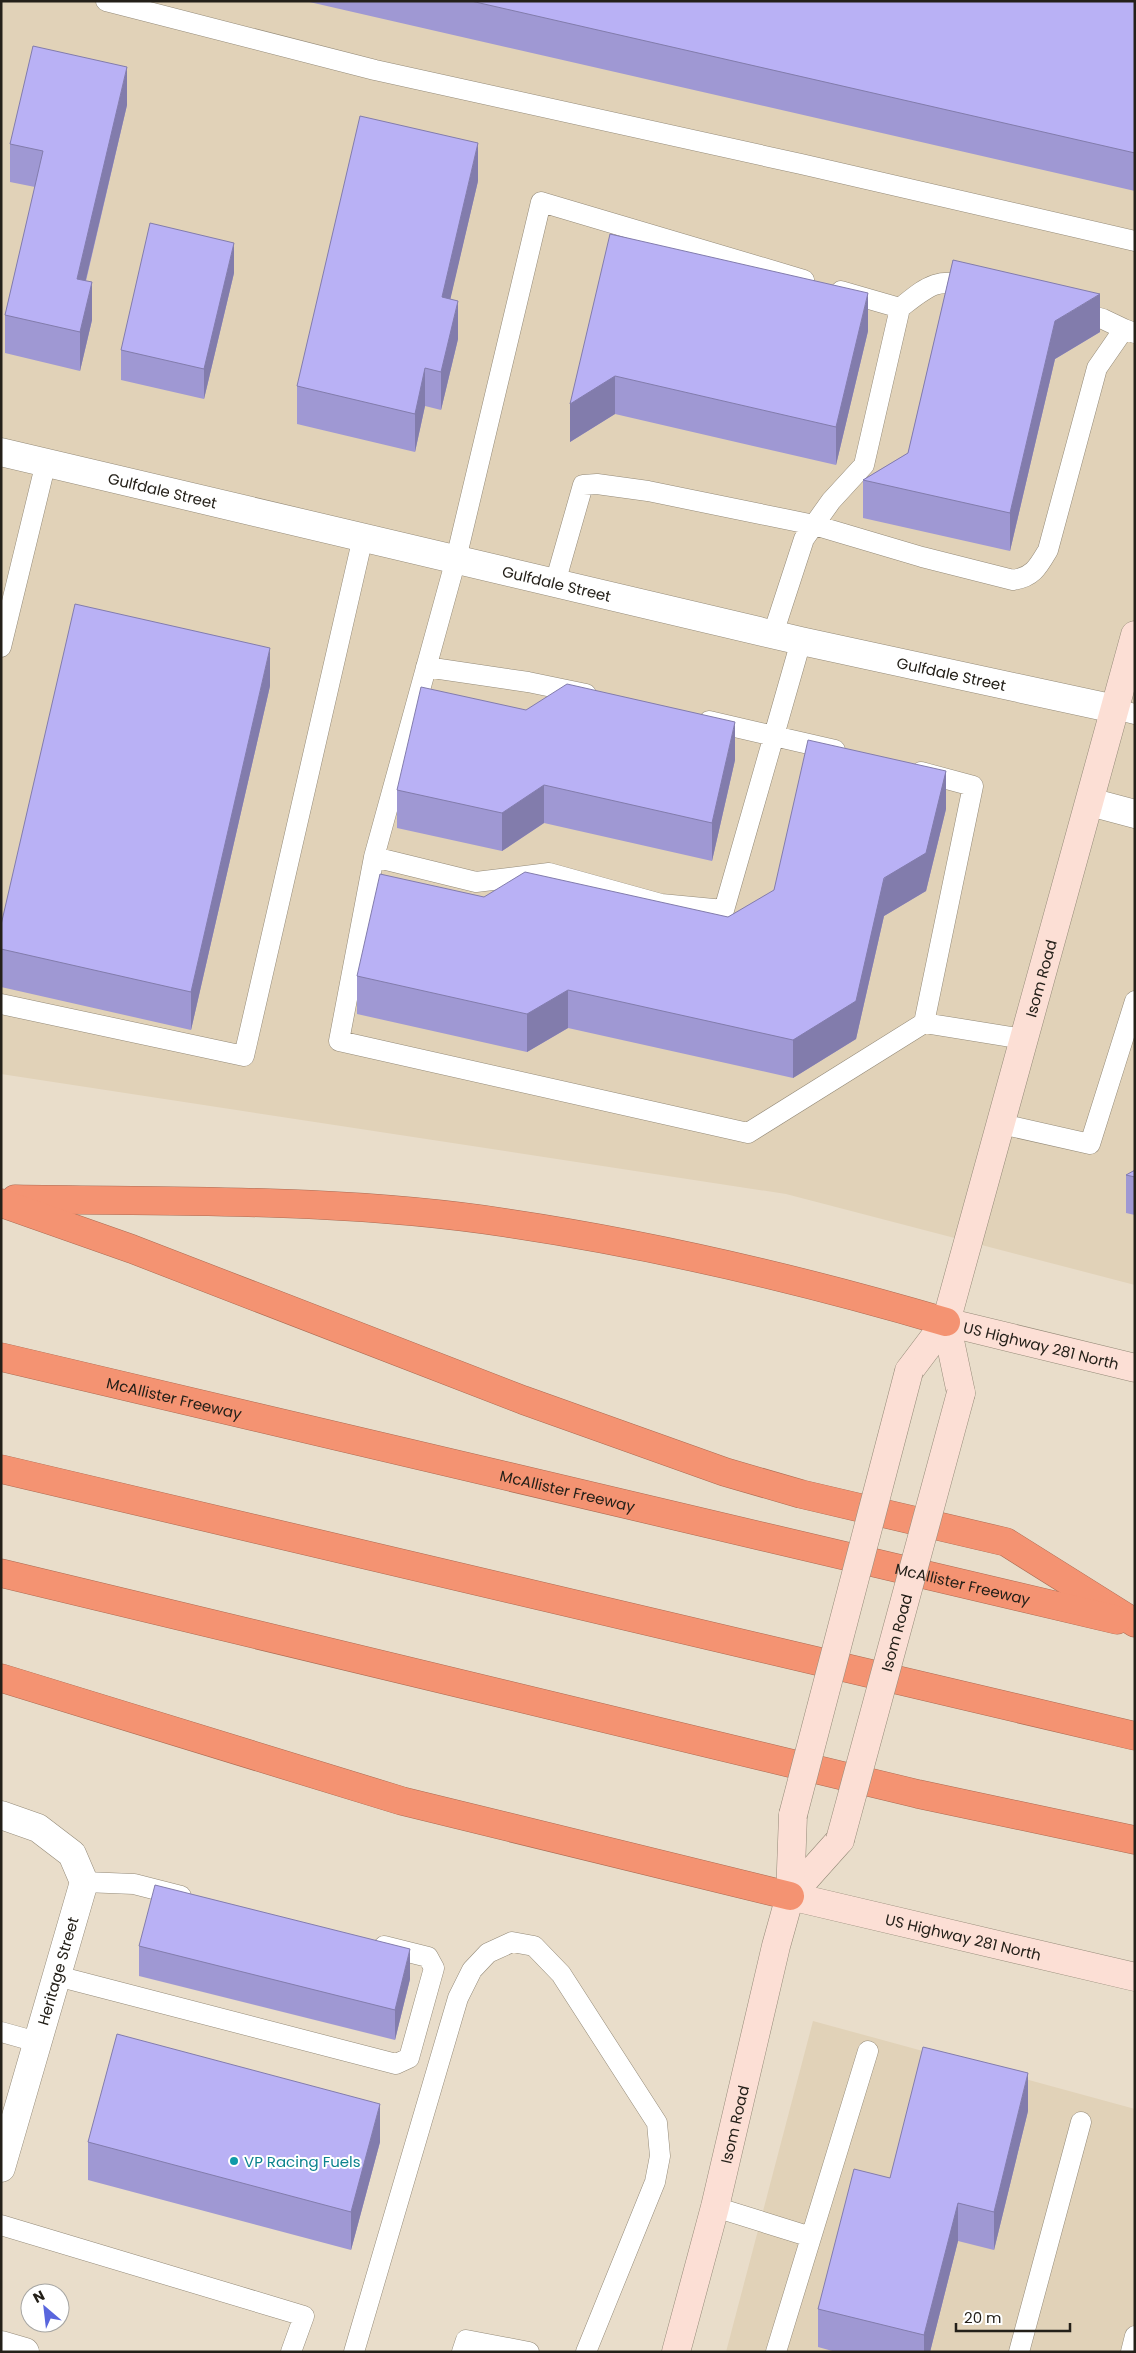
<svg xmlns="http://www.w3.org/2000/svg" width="1136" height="2353" viewBox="0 0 1136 2353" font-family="Poppins,sans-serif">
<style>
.built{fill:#e1d2b8}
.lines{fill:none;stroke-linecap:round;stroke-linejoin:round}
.lane-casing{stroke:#948a78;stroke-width:21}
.street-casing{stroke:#948a78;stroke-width:29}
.secondary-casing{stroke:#948a78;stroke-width:29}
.highway-casing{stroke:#ab6b53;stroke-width:29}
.lane{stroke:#fff;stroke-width:20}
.street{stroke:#fff;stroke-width:28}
.secondary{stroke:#fcdfd5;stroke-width:28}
.highway{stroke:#f49372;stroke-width:28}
.secondary-bridge-casing{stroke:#948a78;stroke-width:29;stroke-linecap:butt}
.secondary-bridge{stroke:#fcdfd5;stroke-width:28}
.wall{fill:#9f98d3}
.shaded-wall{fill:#827cac}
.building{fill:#b9b1f5;stroke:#827cac}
.culture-dot{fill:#0f9aa8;stroke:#fff;stroke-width:2}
.labels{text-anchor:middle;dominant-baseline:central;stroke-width:4;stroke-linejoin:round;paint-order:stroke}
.street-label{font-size:15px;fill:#242019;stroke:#fff}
.culture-label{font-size:15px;fill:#0d838f;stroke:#fff;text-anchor:start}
</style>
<rect width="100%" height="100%" fill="#e9ddca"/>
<path class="built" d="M1,1h1134v1284l-349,-91 -785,-120z
M813,2021l322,88v243h-409z"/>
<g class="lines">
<defs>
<path id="lane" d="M106,1l269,69 426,94 334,77
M900,308c28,-22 36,-31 73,-22
M1074,311l29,8 21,10
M555,583l28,-98 14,-1 51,7 166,34 108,32 91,23c20,-3 25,-13 35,-30l49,-182 27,-39 11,4
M773,634l31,-95 27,-38 33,-36 36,-157 -59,-17
M801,641l-77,269 -63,-6 -112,-31 -73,9 -102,-25 82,-298 85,-357 263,78
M1,647l45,-185
M426,667l102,15 58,12
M1115,709l20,5
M709,721l126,29
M921,772l52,14 -49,237
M374,857l-35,184 409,92 176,-110 100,16
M1,1004l243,52 119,-519
M1001,1124l89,20 45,-143
M84,1882l50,2 47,12
M57,1976l339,88 13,-6 25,-90 -6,-11 -44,-11
M1,2032l36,10
M715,2207l96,30
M1,2225l303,91 -13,36
M354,2352l104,-354 14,-28 16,-17 24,-11 22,4 27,28 96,149 3,33 -5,26 -69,170
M462,2352l4,-12 63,12
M776,2352l92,-301
M1019,2352l62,-230
M1131,2352l4,-16"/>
<g id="street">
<path id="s1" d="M1,452l800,189 314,68"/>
<path d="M1090,802l45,12"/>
<path d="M1,1815l37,13 34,26 12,28 -83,286"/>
<path d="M1,2345l24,7"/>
</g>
<g id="secondary">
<path id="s2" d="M946,1322l189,46"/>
<path d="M946,1322l15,71"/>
<path id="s3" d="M909,1371l37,-49 189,-687"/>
<path id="s4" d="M790,1896l345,81"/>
<path d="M790,1896l50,-56"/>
<path id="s5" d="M676,2352l39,-145 61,-261 14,-50 3,-81"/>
</g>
<g id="highway">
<path d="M15,1199c164,3 330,-1 492,24 148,22 296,57 439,99"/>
<path d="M1,1203l131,46 391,151 202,72 76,22 205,48 129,81"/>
<path id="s6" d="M1,1357l1116,263"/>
<path d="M1,1469l1134,267"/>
<path d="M1,1573l917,221 217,46"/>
<path d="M1,1678l401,123 388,95"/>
</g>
</defs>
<use href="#lane" class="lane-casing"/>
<use href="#street" class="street-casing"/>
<use href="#secondary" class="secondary-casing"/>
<use href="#highway" class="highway-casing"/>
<use href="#lane" class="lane"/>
<use href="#street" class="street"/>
<use href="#secondary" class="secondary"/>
<use href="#highway" class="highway"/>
<defs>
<g id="secondary-bridge">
<path d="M793,1815l116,-444"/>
<path id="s7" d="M840,1840l121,-447"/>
</g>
</defs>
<use href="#secondary-bridge" class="secondary-bridge-casing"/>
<use href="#secondary-bridge" class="secondary-bridge"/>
</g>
<path class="wall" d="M305,1h830v190z
M127,105l-41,176 6,39 -12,51 -75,-18v-38l30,-128 -25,-5v-38z
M478,181l-28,118 8,40 -17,71 -16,-4 -10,46 -118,-28v-38z
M610,234l258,97 -32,134 -221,-51 -45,28z
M953,260l147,72 -45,27 -45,192 -147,-33v-38l45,-27z
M234,273l-30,126 -83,-19v-30z
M270,686l-79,344 -190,-43v-62z
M526,710l209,50 -23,101 -168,-38 -42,28 -105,-23v-38z
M946,809l-20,82 -42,25 -28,123 -63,39 -225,-50 -41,24 -170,-38v-38l127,-79 244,20z
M1135,1170v45l-9,-2v-38z
M139,1946l271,33 -15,61 -256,-64z
M1028,2111l-34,139 -36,-9 -28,111h-94l-18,-5v-38l72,-131z
M88,2142h292l-29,108 -263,-70z"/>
<path class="shaded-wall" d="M127,67v38l-50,212v-38z
M478,143v38l-36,154v-38z
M234,243v30l-30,126v-30z
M92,282v38l-12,51v-39z
M868,293v38l-32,134v-38z
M1100,294v38l-45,27 -45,192v-38l45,-192z
M458,301v38l-17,71v-38z
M425,368v38l-10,46v-38z
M615,376v38l-45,28v-38z
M270,648v38l-79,344v-38z
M735,722v38l-23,101v-38z
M946,771v38l-20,82 -42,25 -28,123 -63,39v-38z
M544,785v38l-42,28v-38z
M568,990v38l-41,24v-38z
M410,1949v30l-15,61v-30z
M1028,2073v38l-34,139v-38z
M380,2104v38l-29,108v-38z
M958,2203v38l-28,111h-6v-17z"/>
<path class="building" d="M471,1h664v152z
M33,46l94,21 -50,212 15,3 -12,50 -75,-17 38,-164 -33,-7z
M360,116l118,27 -36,154 16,4 -17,71 -16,-4 -10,46 -118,-28z
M150,223l84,20 -30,126 -83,-19z
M610,234l258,59 -32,134 -221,-51 -45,28z
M953,260l147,34 -45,27 -45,192 -147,-33 45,-27z
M75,604l195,44 -79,344 -190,-43v-24z
M567,684l168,38 -23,101 -168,-38 -42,28 -105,-23 24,-103 105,23z
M808,740l138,31 -20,82 -42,25 -28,123 -63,39 -225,-50 -41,24 -170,-38 23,-102 104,23 41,-25 203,45 46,-27z
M1135,1170v7l-9,-2z
M155,1885l255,64 -15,61 -256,-64z
M117,2034l263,70 -29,108 -263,-70z
M923,2047l105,26 -34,139 -36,-9 -34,132 -106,-26 36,-140 36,9z"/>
<circle class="culture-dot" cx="234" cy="2161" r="5"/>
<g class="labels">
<g class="street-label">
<text stroke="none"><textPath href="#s1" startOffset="166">Gulfdale Street</textPath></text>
<text stroke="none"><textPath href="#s1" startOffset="571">Gulfdale Street</textPath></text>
<text stroke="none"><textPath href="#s1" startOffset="976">Gulfdale Street</textPath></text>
<text stroke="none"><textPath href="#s3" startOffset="418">Isom Road</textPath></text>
<text stroke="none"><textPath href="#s2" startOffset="98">US Highway 281 North</textPath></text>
<text stroke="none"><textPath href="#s6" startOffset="178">McAllister Freeway</textPath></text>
<text stroke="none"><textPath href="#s6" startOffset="582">McAllister Freeway</textPath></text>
<text stroke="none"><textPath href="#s6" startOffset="988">McAllister Freeway</textPath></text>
<text stroke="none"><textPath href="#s7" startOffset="215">Isom Road</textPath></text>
<text stroke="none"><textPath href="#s4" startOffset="178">US Highway 281 North</textPath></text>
<text transform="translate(58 1971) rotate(-74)">Heritage Street</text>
<text stroke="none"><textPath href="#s5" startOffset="235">Isom Road</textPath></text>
</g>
<g class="culture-label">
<text x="244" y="2161">VP Racing Fuels</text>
</g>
</g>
<rect width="1136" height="2353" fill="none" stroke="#242019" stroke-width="5"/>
<g transform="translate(45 2308) rotate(332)"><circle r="24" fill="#ffffff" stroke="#a7a6a3"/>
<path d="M0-4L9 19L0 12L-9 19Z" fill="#5966dd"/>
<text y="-8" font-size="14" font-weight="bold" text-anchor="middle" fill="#242019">N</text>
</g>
<path d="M956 2323v8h114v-8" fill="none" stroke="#242019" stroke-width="2.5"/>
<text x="964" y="2323" font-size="15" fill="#242019" stroke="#ffffff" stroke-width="4" paint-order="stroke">20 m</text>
</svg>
